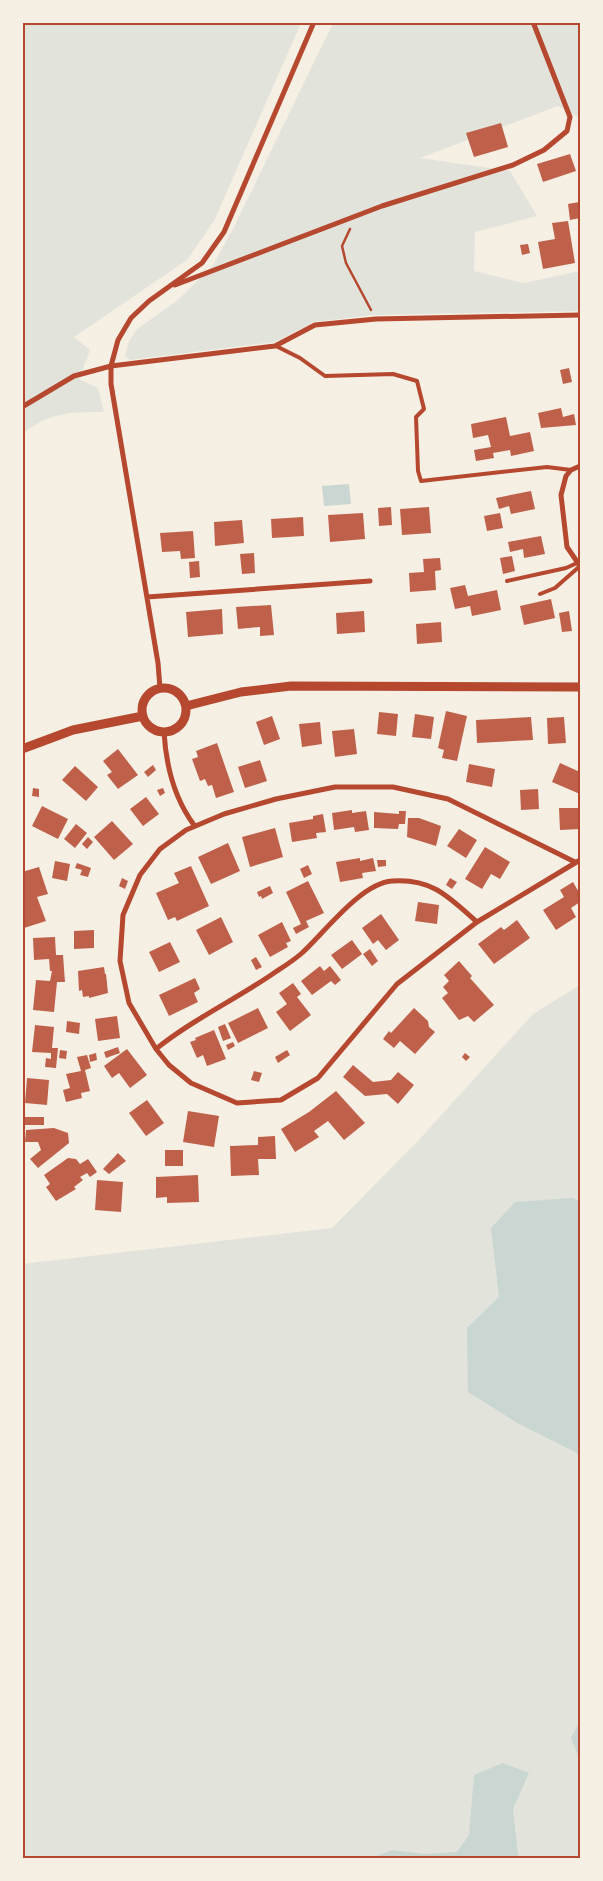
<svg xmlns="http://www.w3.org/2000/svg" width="603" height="1881" viewBox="0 0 603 1881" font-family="'Zilla Slab',serif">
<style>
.green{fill:#e2e4dc}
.water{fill:#c9d6d2}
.building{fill:#bf614a}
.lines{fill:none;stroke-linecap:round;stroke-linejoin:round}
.path{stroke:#b5482f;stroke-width:2.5}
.service{stroke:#b5482f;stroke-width:4}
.minor{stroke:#b5482f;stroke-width:5}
.tertiary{stroke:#b5482f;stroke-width:9}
.neatline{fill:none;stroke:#b5482f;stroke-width:2}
</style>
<rect width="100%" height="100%" fill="#f6efe4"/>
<path class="green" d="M23,23h278l-87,198 -27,39 -113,77 16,13 -11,29 19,9 6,24c-35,0 -52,0 -81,21z
M333,23h247v95l-22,-12 -138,52 90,13 27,45 -62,16 -1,39 50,12 56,-12v40l-207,4 -59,7 -39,20 -145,18 -5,-4 4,-15 8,-12 41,-29 35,-35 21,-38z
M580,985v873h-557l-1,-594 310,-36 84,-85 117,-129z"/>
<path class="water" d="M349,484l2,20 -27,2 -2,-20z
M573,1198l7,4v257l-3,-6 -58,-29 -51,-32 -1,-64 32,-31 -8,-69 24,-26z
M580,1721v39l-9,-22z
M503,1763l26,10 -16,36 5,46 5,3h-151l20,-8 32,4 33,-2 12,-17 5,-60z"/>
<path class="building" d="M501,123l7,24 -34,10 -8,-24z
M570,154l6,17 -33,11 -6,-18z
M579,202l1,16 -10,2 -2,-16z
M568,221l7,42 -32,6 -5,-27 17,-3 -3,-16z
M528,244l2,9 -8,2 -2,-10z
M569,368l3,14 -9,2 -3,-14z
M561,408l2,9 11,-3 2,11 -35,3 -3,-15z
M506,417l4,19 20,-4 4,19 -23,5 -1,-6 -17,3 1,5 -18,3 -2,-11 17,-3 -3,-12 -15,3 -2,-14z
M531,491l4,18 -24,5 -2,-8 -10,3 -3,-11z
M391,507l1,18 -13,1 -1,-18z
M429,507l2,26 -29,2 -2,-26z
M363,513l2,26 -35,3 -2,-27z
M500,513l3,15 -16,3 -3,-15z
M303,517l1,19 -32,2 -1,-19z
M242,520l2,23 -29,3 -1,-24z
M193,531l2,27 -14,1 -1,-8 -18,1 -2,-19z
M541,536l4,18 -21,4 -1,-9 -13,3 -2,-10z
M254,553l1,20 -13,1 -2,-20z
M512,556l3,15 -12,3 -3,-16z
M440,558l1,12 -6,1 1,19 -26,2 -1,-19 15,-1 -1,-13z
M199,561l1,16 -10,1 -1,-16z
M465,585l3,11 29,-6 4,20 -29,6 -2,-10 -15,3 -5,-21z
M551,599l4,19 -31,7 -4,-19z
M271,605l3,30 -14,1v-9l-22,2 -2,-22z
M222,609l1,25 -35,3 -2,-25z
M364,611l1,21 -28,2 -1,-21z
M569,611l3,20 -10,1 -3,-19z
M441,622l1,20 -25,2 -1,-20z
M446,711l21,5 -10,45 -15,-3 2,-8 -6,-2z
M379,712l19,2 -2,22 -19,-2z
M415,714l19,3 -3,22 -19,-2z
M272,716l8,23 -16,6 -8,-23z
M531,717l2,23 -56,3 -1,-23z
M564,717l2,26 -18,1 -1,-26z
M320,722l2,22 -20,3 -3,-23z
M354,729l3,25 -22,3 -3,-26z
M217,743l17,49 -18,6 -4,-13 -4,1 -3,-7 -5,2 -8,-22 6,-2 -2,-6z
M118,749l20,26 -20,14 -11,-14 5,-3 -9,-11z
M260,760l7,21 -22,7 -7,-21z
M560,763l20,9v22l-28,-12z
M469,764l26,5 -3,18 -26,-5z
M153,765l3,5 -8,7 -4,-5z
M75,766l23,21 -12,14 -24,-21z
M33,788l6,1v8l-7,-1z
M163,788l2,5 -5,3 -3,-6z
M538,789l1,20 -18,1 -1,-20z
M146,797l13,17 -16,12 -13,-17z
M42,806l26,13 -10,20 -26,-13z
M559,808h21v21l-20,1z
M352,810v3l14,-2 3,19 -14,2 -1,-5 -20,3 -2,-17z
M399,811h7l-1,13h-6l-1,5 -24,-1v-16l25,2z
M323,814l3,18 -10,1 1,5 -25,4 -3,-19 24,-4v-3z
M408,818h11l22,8 -5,20 -29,-9z
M112,821l21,23 -19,16 -20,-23z
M76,824l11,9 -12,15 -11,-9z
M275,828l8,29 -33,10 -8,-30z
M459,829l18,11 -11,18 -19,-12z
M88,837l5,5 -6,7 -5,-5z
M228,843l12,28 -29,13 -13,-27z
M485,847l25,15 -10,17 -9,-5 -9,15 -17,-10z
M360,858v3l13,-3 3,13 -14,2 1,5 -23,4 -4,-20z
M377,860h9v6l-8,1z
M55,861l15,3 -3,17 -15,-3z
M77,863l14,5 -3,9 -8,-2 2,-5 -7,-2z
M308,865l4,9 -8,4 -4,-9z
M191,866l18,40 -32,15 -2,-4 -7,3 -12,-27 23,-10 -5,-10z
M39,867l9,27 -11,3 9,24 -22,7 -2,-56z
M122,878l6,3 -3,8 -6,-3z
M450,878l7,4 -5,7 -6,-4z
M308,881l16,32 -18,8 3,6 -13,7 -3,-6 8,-4 -15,-32z
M573,882l7,12v8l-9,6 5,9 -20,13 -13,-20 21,-13 -4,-7z
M270,886l3,7 -11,6 -1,-3 -2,1 -2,-5z
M418,902l21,3 -2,19 -22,-3z
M381,914l18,26 -13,10 -8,-10 -5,4 -11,-16z
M221,917l12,25 -24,13 -13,-25z
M517,920l13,18 -36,26 -16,-20 23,-17 3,3z
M282,922l9,19 -5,2 2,4 -18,10 -12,-22z
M94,930v18l-20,1v-18z
M55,937l1,18h7l2,27h-8l-3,30 -21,-2 3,-30 14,1 2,-10h-2l-1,-12 -15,1 -1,-22z
M352,940l10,14 -20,15 -11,-14z
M170,942l10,20 -21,10 -10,-20z
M370,949l8,12 -6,5 -9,-12z
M256,957l6,10 -6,3 -5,-10z
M459,961l13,15 -2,2 24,27 -20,17 -6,-6 -9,4 -17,-22 6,-5 -5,-6 6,-6 -5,-6z
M320,966l4,5 6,-5 11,14 -6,5 -4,-4 -19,14 -11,-14z
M104,967l1,7h1l2,19 -19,5v-2l-6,1 -1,-7 -3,1 -1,-20z
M195,978l5,11 -6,4 4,9 -29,14 -10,-21z
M293,983l8,11 -4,3 14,18 -21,16 -14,-19 11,-8 -8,-11z
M258,1008l10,20 -30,15 -10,-20z
M414,1008l14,13 1,6 6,5 -20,22 -15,-13 -6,7 -11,-9 6,-8 2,2z
M117,1016l3,22 -22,3 -3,-22z
M67,1021l13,2 -1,11 -13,-2z
M225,1024l6,14 -8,3 -5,-14z
M35,1025l19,2 -2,21h6l-2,20 -11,-1 1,-9 5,1v-6l-19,-1z
M214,1030l12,29 -19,7 -4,-11 -6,3 -7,-16 6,-2 -1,-2z
M233,1042l2,4 -7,4 -2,-5z
M118,1047l2,6 -14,5 -2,-6z
M127,1049l20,26 -17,13 -11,-15 -7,5 -8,-12z
M60,1050l7,1 -1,8 -7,-1z
M287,1050l3,5 -12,8 -3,-6z
M96,1053l1,7 -7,2 -1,-7z
M465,1053l5,4 -4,4 -4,-4z
M87,1055l4,13 -6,2 5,21 -9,2 1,5 -16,4 -3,-12 7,-2 -4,-14 15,-3 -4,-14z
M353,1065l20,17 18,-2 7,-8 16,13 -16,19 -11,-10 -22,2 -22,-19z
M254,1071l8,2 -3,9 -8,-2z
M27,1078l22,2 -2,25 -22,-2z
M336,1091l29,32 -21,17 -16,-19 -14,10 5,6 -24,15 -14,-23 28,-17z
M147,1100l17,23 -18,13 -17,-23z
M188,1111l31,5 -5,31 -31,-5z
M24,1117h20v8h-20z
M54,1128l14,5 1,10 -31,25 -8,-9 11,-9 -3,-8h-13l1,-12z
M275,1136l1,23h-18l1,16 -28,1 -1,-30 28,-1v-8z
M165,1150h18v16h-18z
M118,1153l8,8 -17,13 -6,-5z
M68,1158l8,1 4,5 8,-5 9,13 -7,5 -3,-4 -7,4 3,3 -9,7 2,2 -20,12 -10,-14 4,-3 -6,-9z
M198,1175l1,27 -32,1v-6l-11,1v-21z
M97,1180l26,2 -2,30 -26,-2z"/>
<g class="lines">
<path class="path" d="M350,229l-8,17 4,17 25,47"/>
<path class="service" d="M276,346l24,12 25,18 68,-2 24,7 7,28 -8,8 2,54 3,10 126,-14 24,3
M507,581l59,-13 11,-5
M540,594l15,-6 25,-22"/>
<path class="minor" d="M175,285l207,-79 131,-41 31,-15 23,-19 3,-14 -37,-95
M22,407l52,-31 37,-10 164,-20 40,-21 61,-6 204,-4
M580,466l-9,4 -5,6 -5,19 6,52 13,19
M147,597l223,-16
M160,688l-2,-25 -47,-279v-18l7,-26 13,-22 18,-17 53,-38 22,-31 90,-210
M164,732c2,34 10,66 30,93
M575,862l-127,-63 -55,-12h-58l-59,12 -52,15 -38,16 -26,19 -20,26 -17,40 -3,46 9,42 27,46 13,16 22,18 46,20 44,-3 37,-22 79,-94 80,-62 103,-62
M156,1049c37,-30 79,-49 118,-76 9,-6 19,-12 28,-20 22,-20 59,-70 90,-72 40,-3 57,16 85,41"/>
<path class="tertiary" d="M142 710a22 22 0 1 1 44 0a22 22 0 1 1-44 0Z
M186,706l55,-14 50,-6 289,1
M22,749l51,-19 70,-14"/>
</g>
<rect width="603" height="1881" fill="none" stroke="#f6efe4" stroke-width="48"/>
<rect x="24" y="24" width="555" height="1833" class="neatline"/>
</svg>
